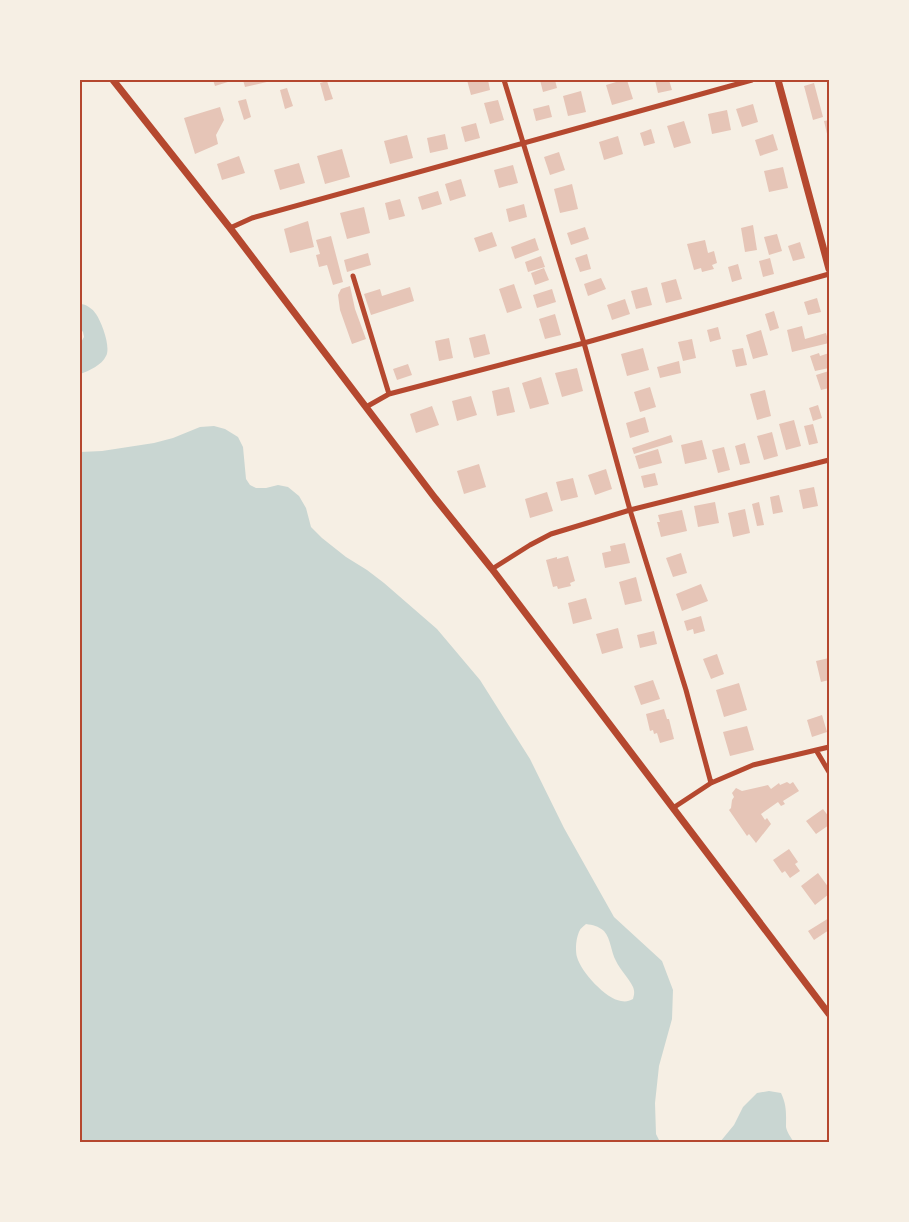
<svg xmlns="http://www.w3.org/2000/svg" width="909" height="1222" viewBox="0 0 909 1222" font-family="Bitter,serif">
<style>
.water{fill:#c9d6d2;fill-rule:evenodd}
.building{fill:#e6c5b7}
.lines{fill:none;stroke-linecap:round;stroke-linejoin:round}
.minor{stroke:#b5482f;stroke-width:5}
.tertiary{stroke:#b5482f;stroke-width:7}
.neatline{fill:none;stroke:#b5482f;stroke-width:2}
</style>
<rect width="100%" height="100%" fill="#f6efe4"/>
<path class="water" d="M80,304c6,0 13,5 16,10 6,9 15,33 10,42 -4,9 -17,15 -26,18v-30l4,-7 -1,-5 -3,-4z
M214,426l11,3 13,8 5,10 3,32 4,6 6,3h10l12,-3 10,2 11,9 7,12 5,19 11,11 24,19 21,13 17,13 53,46 43,51 50,79 34,69 50,89 48,44 11,29 -1,29 -13,47 -4,37 1,31 4,8h-580v-690l22,-1 52,-8 19,-5 27,-11zM586,924c7,1 12,2 18,7 7,8 7,21 12,30 4,9 13,17 17,26 2,5 1,8 0,12 -4,2 -7,3 -12,2 -15,-2 -40,-29 -44,-44 -2,-7 -1,-20 3,-27 0,-1 5,-5 6,-6z
M769,1091l12,2c6,13 5,20 5,34 1,5 5,11 8,15h-74l14,-17 9,-18 14,-14z"/>
<path class="building" d="M213,80h18v1l-16,5z
M243,80h27l1,1 -26,6z
M467,80h21l2,10 -19,5z
M540,80h15l2,8 -14,4z
M623,80h4l6,19 -21,6 -6,-20z
M655,80h14l3,10 -14,3z
M327,81l6,18 -8,2 -5,-18z
M814,83l9,34 -10,3 -9,-34z
M287,88l6,18 -8,3 -5,-19z
M581,91l5,21 -18,4 -5,-20z
M246,99l5,18 -7,3 -6,-19z
M498,100l6,20 -14,4 -6,-21z
M753,104l5,18 -16,5 -6,-18z
M549,105l3,12 -16,4 -3,-12z
M220,107l4,13 -8,15 2,9 -23,10 -11,-36z
M727,110l4,20 -19,4 -4,-20z
M829,120v18h-1l-4,-17z
M684,121l7,22 -17,5 -7,-22z
M476,123l4,15 -15,4 -4,-15z
M651,129l4,14 -11,3 -4,-13z
M445,134l3,15 -18,4 -3,-15z
M773,134l5,16 -18,6 -5,-16z
M407,135l6,23 -23,6 -6,-23z
M618,136l5,18 -19,6 -5,-18z
M342,149l8,28 -25,7 -8,-28z
M559,152l6,18 -15,5 -6,-18z
M239,156l6,17 -23,7 -5,-16z
M299,163l6,20 -25,7 -6,-20z
M513,165l5,18 -19,5 -5,-18z
M783,167l5,21 -19,4 -5,-21z
M461,179l5,17 -16,5 -5,-17z
M572,184l6,25 -18,4 -6,-24z
M438,191l4,13 -20,6 -4,-13z
M400,199l5,17 -16,4 -4,-17z
M524,204l3,13 -18,5 -3,-13z
M364,207l6,26 -23,6 -7,-26z
M308,221l6,26 -24,6 -6,-24z
M753,225l4,25 -12,2 -4,-24z
M585,227l4,12 -18,6 -4,-12z
M492,232l5,14 -18,6 -5,-14z
M777,234l5,17 -13,4 -5,-18z
M331,236l12,46 -10,3 -6,-20 -8,2 -3,-12 4,-1 -4,-14z
M535,238l4,12 -24,9 -4,-12z
M705,240l3,13 6,-2 3,12 -5,2 2,4 -12,3 -1,-4 -7,2 -7,-26z
M800,242l5,16 -12,3 -5,-15z
M368,253l3,12 -24,7 -3,-12z
M587,254l4,15 -11,3 -5,-14z
M541,256l4,11 -17,5 -3,-10z
M770,258l4,16 -11,3 -4,-16z
M738,264l4,15 -10,3 -4,-15z
M544,268l5,12 -14,5 -4,-12z
M601,278l5,11 -18,7 -4,-12z
M676,279l6,20 -16,4 -5,-20z
M514,284l8,24 -15,5 -8,-24z
M350,286l5,23 11,30 -14,5 -12,-34 -2,-15 3,-6z
M410,287l4,14 -43,14 -7,-21 16,-5 2,7z
M647,287l5,18 -16,4 -5,-18z
M552,289l4,13 -19,6 -4,-13z
M817,298l4,14 -13,3 -4,-13z
M625,299l5,15 -18,6 -5,-15z
M774,311l5,17 -9,3 -5,-17z
M555,314l6,21 -16,4 -6,-20z
M802,326l3,13 21,-6 3,10 -37,9 -5,-22z
M718,327l3,12 -11,3 -3,-12z
M761,330l7,25 -15,4 -7,-24z
M485,334l5,20 -16,4 -5,-20z
M449,338l4,20 -14,3 -4,-20z
M692,339l4,19 -13,3 -5,-19z
M643,348l6,22 -22,6 -6,-22z
M743,348l4,17 -11,2 -4,-17z
M819,353l1,3 9,-3v15l-14,3 -5,-15z
M679,361l2,12 -21,5 -3,-11z
M408,364l4,11 -15,5 -4,-11z
M577,368l6,23 -21,6 -7,-24z
M829,371v17l-8,2 -5,-15z
M541,377l8,27 -19,5 -8,-26z
M509,387l6,25 -18,4 -5,-25z
M650,387l6,20 -16,5 -6,-20z
M765,390l6,26 -14,4 -7,-26z
M471,396l6,19 -20,6 -5,-20z
M818,405l4,13 -9,3 -4,-13z
M432,406l7,19 -23,8 -6,-19z
M645,417l4,15 -19,6 -4,-15z
M794,420l7,26 -15,4 -7,-26z
M813,424l5,19 -9,2 -5,-19z
M772,432l6,24 -14,4 -7,-24z
M671,435l2,7 -39,12 -2,-6z
M702,440l5,19 -22,5 -4,-19z
M745,443l5,20 -10,2 -5,-19z
M724,447l6,23 -12,3 -6,-23z
M658,449l4,14 -23,6 -4,-13z
M479,464l7,23 -22,7 -7,-23z
M606,469l6,20 -17,6 -7,-20z
M655,473l3,12 -14,3 -3,-12z
M573,478l5,19 -17,4 -5,-19z
M814,487l4,19 -15,3 -4,-19z
M547,492l6,19 -23,7 -5,-19z
M779,495l4,17 -10,2 -3,-17z
M715,502l4,21 -21,4 -4,-21z
M759,502l5,23 -7,1 -5,-22z
M745,509l5,24 -17,4 -5,-24z
M682,510l5,21 -26,6 -4,-15h3l-2,-7z
M625,543l5,20 -25,5 -3,-15 9,-2 -1,-5z
M681,553l6,20 -14,4 -7,-19z
M568,556l7,25 -5,2 1,3 -13,3 -1,-3 -4,1 -7,-27 11,-3v2z
M636,577l6,24 -17,4 -6,-23z
M701,584l7,17 -26,10 -6,-17z
M586,598l6,21 -19,5 -5,-21z
M701,616l4,15 -11,3 -1,-5 -6,2 -3,-10z
M618,628l5,20 -21,6 -6,-20z
M654,631l3,13 -17,4 -3,-13z
M717,654l7,20 -13,5 -8,-20z
M829,658v22l-8,2 -5,-21z
M653,680l7,19 -19,6 -7,-19z
M739,683l8,27 -23,7 -8,-27z
M664,709l3,10h2l5,20 -14,4 -3,-10 -3,1 -1,-4 -3,1 -4,-17z
M822,715l5,17 -15,5 -5,-17z
M747,726l7,24 -24,6 -7,-24z
M787,782l3,2 3,-2 6,9 -16,10 2,3 -4,2 -3,-4 -17,12 4,6 2,-2 4,6 -15,19 -7,-9 -2,2 -18,-26 2,-2 1,-8 2,-3 -2,-4 4,-5 6,3 26,-6 3,4 8,-6 1,2z
M823,809l6,8v8l-13,9 -10,-13z
M789,849l9,13 -3,2 5,7 -10,7 -5,-7 -3,2 -9,-13z
M818,873l11,15v6l-14,11 -14,-19z
M829,918v12l-15,10 -6,-9z"/>
<g class="lines">
<path class="minor" d="M504,80l80,263 46,167 56,180 25,93
M230,228l22,-10 500,-138
M353,276l36,118
M366,407l23,-13 195,-51 245,-69
M492,569l38,-24 21,-11 79,-24 199,-50
M816,750l13,22
M673,808l38,-25 42,-18 76,-18"/>
<path class="tertiary" d="M113,80l117,148 205,270 57,71 337,445
M778,80l51,189"/>
</g>
<rect width="909" height="1222" fill="none" stroke="#f6efe4" stroke-width="162"/>
<rect x="81" y="81" width="747" height="1060" class="neatline"/>
</svg>
